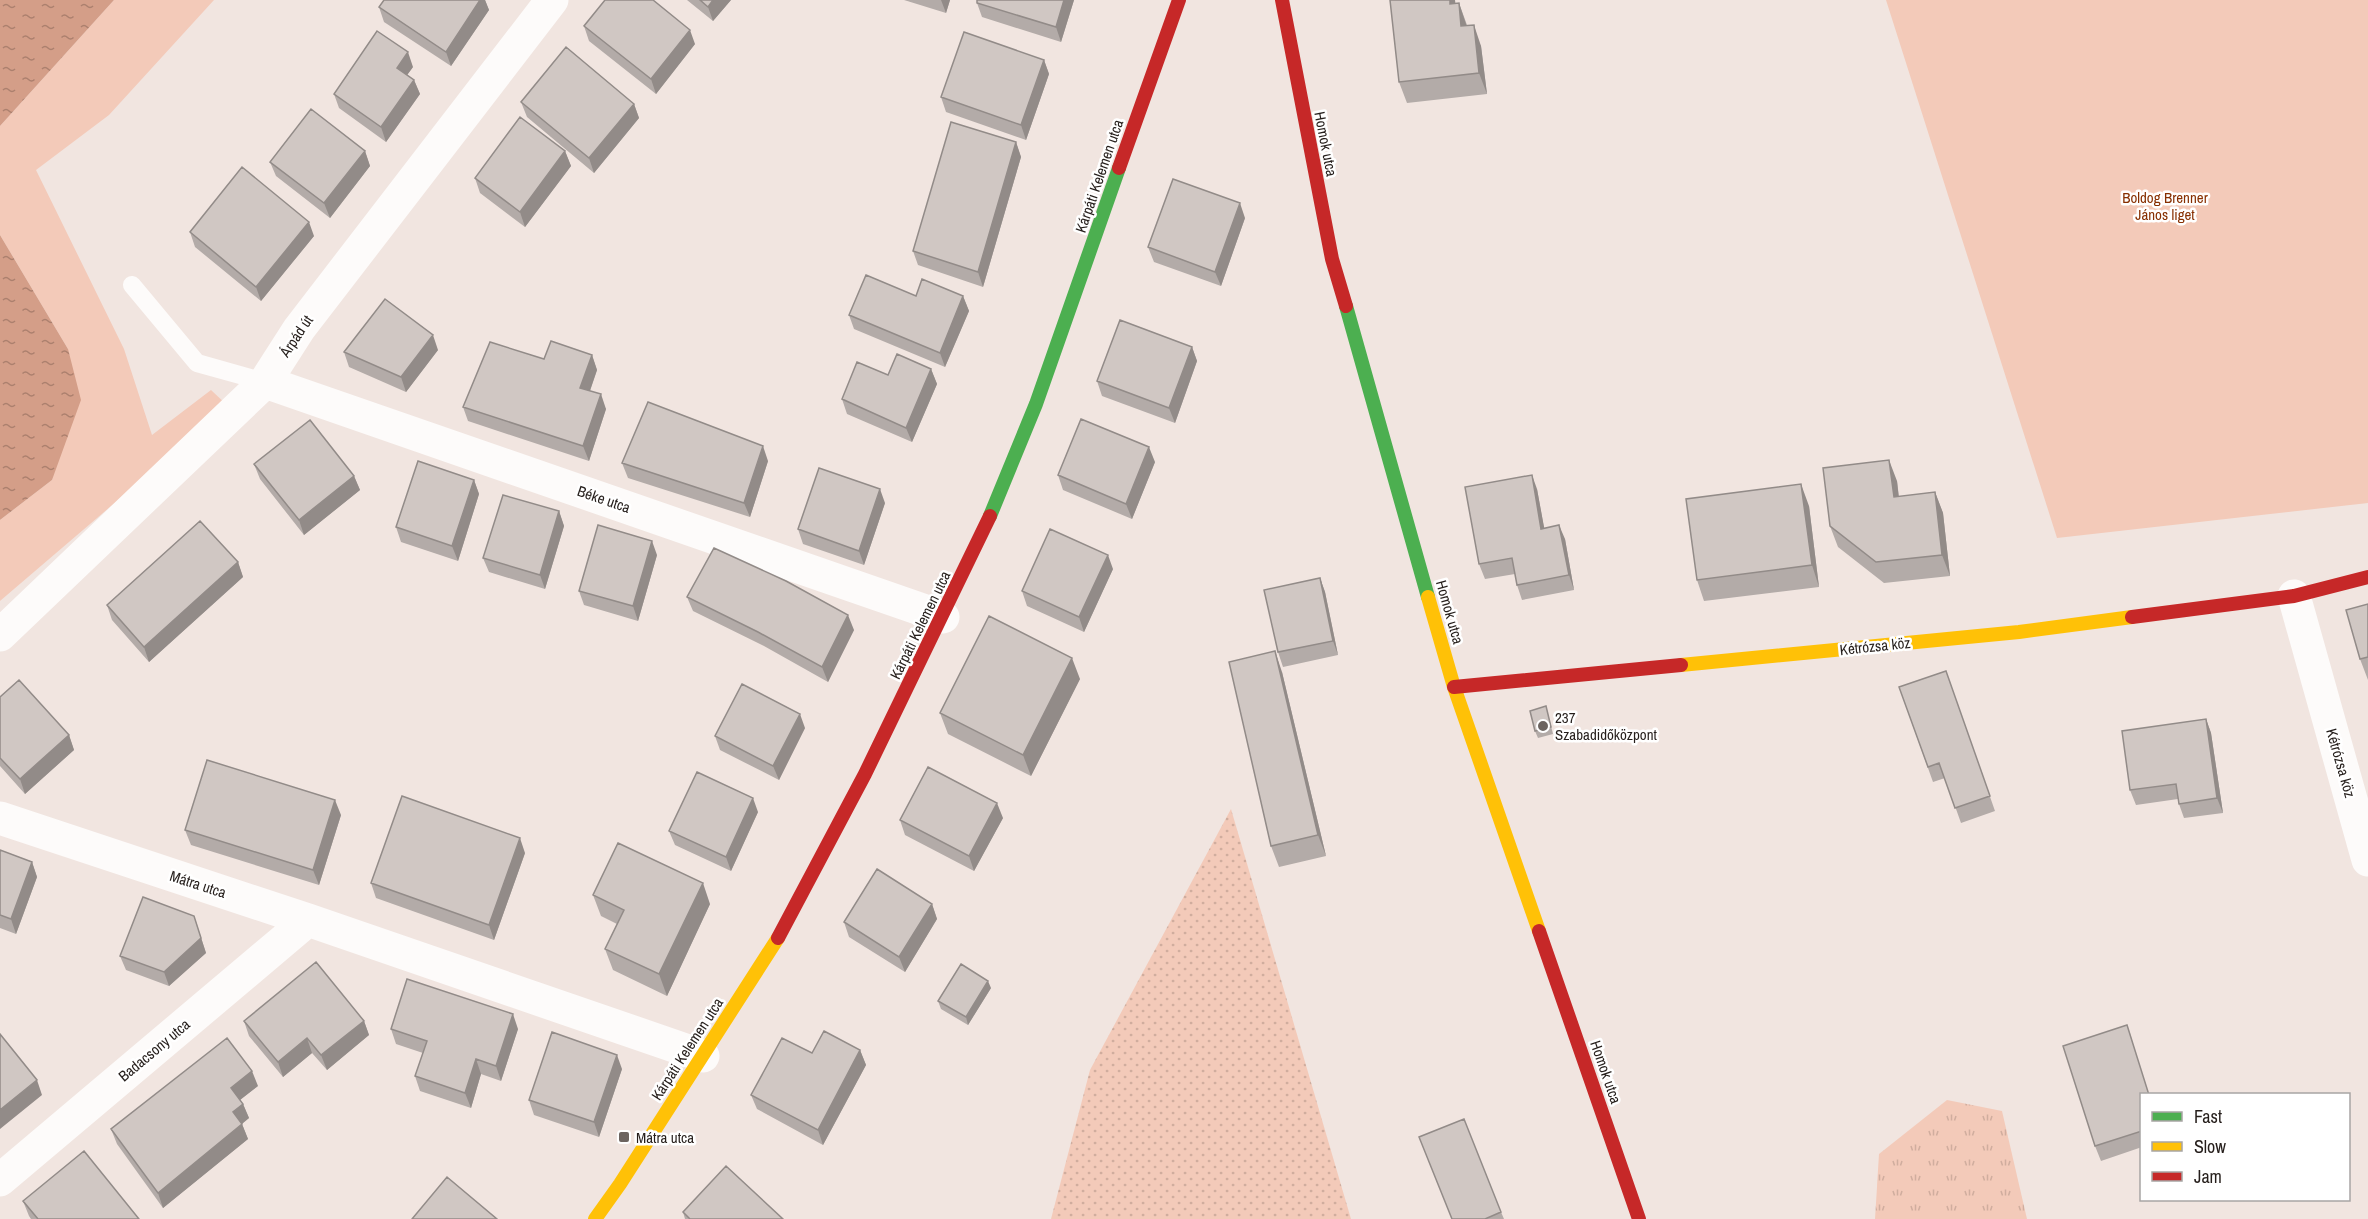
<svg xmlns="http://www.w3.org/2000/svg" width="2368" height="1219" viewBox="0 0 2368 1219" font-family="'Archivo Narrow',sans-serif">
<style>
.grass{fill:url(#grass-tufts)}
.park{fill:#f3cab9}
.garden{fill:url(#garden-dots)}
.water{fill:url(#water-ripples)}
.lines{fill:none;stroke-linecap:round;stroke-linejoin:round}
.lane{stroke:#fdfbfa;stroke-width:18}
.street{stroke:#fdfbfa;stroke-width:33}
.fast{stroke:#4caf50;stroke-width:14}
.slow{stroke:#ffc107;stroke-width:14}
.jam{stroke:#c62828;stroke-width:14}
.wall{fill:#b3aba8}
.shaded-wall{fill:#928b88}
.building{fill:#d0c7c3;stroke:#928b88;stroke-width:1.5}
.poi-dot{fill:#6c6460;stroke:#fff;stroke-width:2}
.labels{text-anchor:middle;dominant-baseline:central;stroke-width:5;stroke-linejoin:round;paint-order:stroke}
.street-label{font-size:15px;fill:#251e1b;stroke:#fff}
.park-label{font-size:15px;fill:#872f01;stroke:#fff}
.poi-label{font-size:15px;fill:#251e1b;stroke:#fff;text-anchor:start}
</style>
<defs>
<pattern id="grass-tufts" width="24" height="20" patternUnits="userSpaceOnUse" patternTransform="scale(1.5)"><rect width="24" height="20" fill="#f3cab9"/><path d="M3 7l-1-3M5 7V3M7 7l1-3M15 17l-1-3M17 17v-4M19 17l1-3" fill="none" stroke="#d0ad9e"/></pattern>
<pattern id="garden-dots" width="8" height="8" patternUnits="userSpaceOnUse" patternTransform="scale(1.5)"><rect width="8" height="8" fill="#f3cab9"/><path d="M2 2h.1M6 6h.1" fill="none" stroke="#d0ad9e" stroke-width="1.8" stroke-linecap="round"/></pattern>
<pattern id="water-ripples" width="26" height="14" patternUnits="userSpaceOnUse" patternTransform="scale(1.5)"><rect width="26" height="14" fill="#d49e88"/><path d="M2 4q2-2 4 0t4 0M15 11q2-2 4 0t4 0" fill="none" stroke="#ac806e"/></pattern>
</defs>
<rect width="100%" height="100%" fill="#f1e5e0"/>
<path class="grass" d="M1947,1100l55,11 25,108h-152l4,-65z"/>
<path class="park" d="M114,0h100l-105,115 -73,55 88,179 28,86 59,-45 17,16 -228,195v-81l52,-40 16,-131 -68,-114v-109z
M1886,0h482v503l-311,35z"/>
<path class="garden" d="M1231,809l120,410h-300l39,-149z"/>
<path class="water" d="M0,0h114l-114,126z
M0,235l68,114 13,51 -29,80 -52,40z"/>
<g class="lines">
<path class="lane" d="M132,285l65,78 68,19"/>
<path class="street" d="M265,382l678,235
M2294,596l74,264
M0,635l265,-253 34,-53 253,-329
M0,818l308,102 395,136
M0,1180l308,-260"/>
<path class="fast" d="M1346,306l82,291
M990,516l46,-112 83,-236"/>
<path class="slow" d="M1428,597l26,90 85,244
M1681,665l338,-33 113,-15
M595,1219l25,-35 158,-246"/>
<path class="jam" d="M1282,0l50,259 14,47
M1119,168l60,-168
M2132,617l162,-21 74,-19
M1454,687l227,-22
M1539,931l100,288
M778,938l87,-164 125,-258"/>
</g>
<path class="wall" d="M384,0h101l4,10 -38,56 -67,-44 -5,-15z
M687,0h44l-18,21z
M904,0h46l-4,13z
M1074,0l-13,42 -79,-25 -5,-14z
M1390,0h65v3h4l8,22 14,21 6,48 -80,9 -8,-21z
M584,26l111,18 -39,50 -67,-53z
M1044,60l5,14 -23,66 -80,-28 -5,-15z
M413,67l-6,8 7,5 6,14 -34,48 -47,-34 -5,-14z
M521,102l113,2 5,14 -45,55 -67,-56z
M1016,142l5,15 -38,130 -65,-22 -5,-14z
M365,151l5,15 -40,52 -54,-42 -6,-14z
M565,151l6,15 -46,61 -45,-34 -5,-15z
M1245,218l-24,68 -67,-24 -6,-15z
M190,232l124,4 -53,65 -66,-54z
M916,296h47l6,15 -24,56 -91,-38 -5,-14z
M1192,347l5,14 -22,62 -73,-27 -5,-15z
M438,350l-32,42 -57,-25 -5,-15z
M592,355l5,15 -7,21 16,18 -17,52 -121,-40 -5,-14 81,-48z
M931,369l6,15 -25,58 -65,-28 -5,-15 46,-24z
M768,461l-18,56 -122,-39 -6,-15z
M1155,462l-23,57 -69,-29 -5,-15z
M254,464l100,12 6,14 -56,45 -44,-56z
M474,480l5,14 -21,67 -57,-19 -5,-15z
M1897,481l2,16 36,-5 8,21 7,63 -66,7 -46,-36 -8,-21z
M1537,489l7,39 21,11 9,51 -52,10 -5,-15 -2,-11 -30,5 -6,-15z
M885,503l-21,62 -61,-21 -5,-15z
M1809,506l10,81 -115,14 -7,-21z
M559,511l5,15 -19,63 -56,-17 -6,-14z
M657,555l-19,66 -54,-16 -5,-14z
M238,562l5,15 -94,85 -37,-42 -5,-15z
M1113,569l-29,63 -57,-26 -5,-15z
M1320,578l5,14 13,63 -55,12 -5,-15z
M687,597l167,33 -26,52 -64,-36 -71,-35z
M2368,604v76l-8,-21z
M1946,671l49,140 -34,12 -16,-45 -12,4 -34,-95z
M1282,672l44,184 -47,11 -8,-21z
M1080,679l-49,97 -83,-42 -8,-21z
M0,697l69,38 5,15 -49,44 -25,-28z
M1546,706l7,28 -15,4 -3,-7z
M2206,719l5,14 12,80 -39,5 -5,-14 -1,-5 -42,6 -6,-15z
M805,728l-26,52 -59,-30 -5,-14z
M758,812l-27,59 -56,-26 -6,-14z
M341,815l-22,70 -128,-40 -6,-15z
M1003,818l-29,53 -69,-36 -5,-15z
M0,850l32,12 5,15 -21,57 -16,-6z
M525,853l-31,87 -118,-42 -5,-15z
M593,895l117,9 -43,92 -54,-26 -8,-21 12,-25 -16,-8z
M932,904l5,15 -32,53 -56,-35 -5,-15z
M194,916l12,37 -37,33 -43,-16 -6,-14z
M991,988l-23,37 -27,-16 -3,-8z
M244,1021h120l5,14 -42,35 -15,-17 -29,24 -34,-41z
M2127,1025l5,15 10,55v52l-41,14 -6,-15z
M391,1029h127l-17,52 -20,-7 -10,34 -51,-17 -5,-15 8,-23 -27,-9z
M860,1050l6,15 -43,80 -66,-36 -6,-14z
M622,1069l-23,68 -65,-22 -5,-15z
M258,1086l-18,14 3,4 6,14 -7,6 6,15 -85,69 -46,-64 -6,-15z
M1419,1137l82,75 3,7h-52z
M23,1201l116,18h-108l-2,-3z
M683,1212l100,7h-98z"/>
<path class="shaded-wall" d="M480,0h5l4,10 -38,56 -5,-14z
M713,0h18l-18,21 -5,-14z
M941,0h9l-4,13z
M1064,0h10l-13,42 -5,-15z
M1450,0h5l3,25 -8,-21z
M1459,3l7,21 3,23 -8,-21z
M1474,25l7,21 6,48 -8,-21z
M690,30l5,14 -39,50 -5,-15z
M408,52l5,15 -11,15 -5,-14z
M1044,60l5,14 -23,66 -5,-15z
M414,80l6,14 -34,48 -5,-15z
M634,104l5,14 -45,55 -5,-15z
M1016,142l5,15 -38,130 -5,-15z
M365,151l5,15 -40,52 -6,-15z
M565,151l6,15 -46,61 -5,-15z
M1240,203l5,15 -24,68 -6,-14z
M309,222l5,14 -53,65 -5,-14z
M963,296l6,15 -24,56 -5,-14z
M433,335l5,15 -32,42 -5,-15z
M1192,347l5,14 -22,62 -6,-15z
M592,355l5,15 -11,32 -6,-14z
M931,369l6,15 -25,58 -6,-14z
M601,394l5,15 -17,52 -6,-15z
M763,446l5,15 -18,56 -6,-14z
M1149,447l6,15 -23,57 -6,-15z
M1889,460l8,21 4,38 -7,-22z
M1532,475l5,14 10,54 -6,-14z
M354,476l6,14 -56,45 -5,-15z
M474,480l5,14 -21,67 -6,-15z
M1801,484l8,22 10,81 -7,-22z
M880,489l5,14 -21,62 -5,-14z
M1935,492l8,21 7,63 -8,-21z
M559,511l5,15 -19,63 -5,-14z
M1559,525l6,14 9,51 -5,-15z
M652,541l5,14 -19,66 -5,-15z
M1108,555l5,14 -29,63 -5,-15z
M238,562l5,15 -94,85 -5,-15z
M1320,578l5,14 13,63 -5,-14z
M848,615l6,15 -26,52 -6,-15z
M1275,651l7,21 44,184 -8,-21z
M1072,658l8,21 -49,97 -8,-21z
M800,714l5,14 -26,52 -6,-14z
M2206,719l5,14 12,80 -6,-15z
M69,735l5,15 -49,44 -5,-15z
M753,798l5,14 -27,59 -5,-14z
M335,800l6,15 -22,70 -6,-15z
M997,803l6,15 -29,53 -5,-15z
M520,838l5,15 -31,87 -5,-15z
M32,862l5,15 -21,57 -5,-15z
M703,883l7,21 -43,92 -8,-22z
M932,904l5,15 -32,53 -6,-15z
M194,916l12,37 -37,33 -5,-14z
M988,981l3,7 -23,37 -2,-8z
M513,1014l5,15 -17,52 -5,-15z
M364,1021l5,14 -42,35 -6,-15z
M307,1038l5,15 -29,24 -5,-15z
M860,1050l6,15 -43,80 -5,-15z
M617,1055l5,14 -23,68 -5,-15z
M476,1059l5,15 -10,34 -6,-15z
M252,1071l6,15 -22,17 -5,-15z
M37,1080l5,15 -42,34v-19z
M243,1104l6,14 -11,9 -5,-15z
M242,1124l6,15 -85,69 -5,-15z"/>
<path class="building" d="M384,0h96l-34,52 -67,-45z
M605,0h48l37,30 -39,49 -67,-53z
M700,0h13l-5,7z
M977,0h87l-8,27 -79,-24z
M1390,0h60v4l9,-1 2,23 13,-1 5,48 -80,9z
M377,31l31,21 -11,16 17,12 -33,47 -47,-33z
M964,32l80,28 -23,65 -80,-28z
M566,47l68,57 -45,54 -68,-56z
M311,109l54,42 -41,52 -54,-41z
M520,117l45,34 -45,61 -45,-34z
M951,122l65,20 -38,130 -65,-21z
M242,167l67,55 -53,65 -66,-55z
M1173,179l67,24 -25,69 -67,-25z
M866,275l50,21 6,-17 41,17 -23,57 -91,-38z
M385,299l48,36 -32,42 -57,-25z
M1120,320l72,27 -23,61 -72,-27z
M551,341l41,14 -12,33 21,6 -18,52 -120,-39 27,-65 54,17z
M897,354l34,15 -25,59 -64,-29 15,-37 31,13z
M648,402l115,44 -19,57 -122,-40z
M1081,419l68,28 -23,57 -68,-29z
M310,420l44,56 -55,44 -45,-56z
M1889,460l5,37 41,-5 7,63 -66,7 -46,-36 -7,-58z
M418,461l56,19 -22,66 -56,-19z
M819,468l61,21 -21,62 -61,-22z
M1532,475l9,54 18,-4 10,50 -52,10 -5,-27 -33,6 -14,-77z
M1801,484l11,81 -115,15 -11,-81z
M503,495l56,16 -19,64 -57,-17z
M200,521l38,41 -94,85 -37,-42z
M598,525l54,16 -19,65 -54,-15z
M1050,529l58,26 -29,62 -57,-26z
M714,548l72,33 62,34 -26,52 -64,-35 -71,-35z
M1320,578l13,63 -55,11 -14,-62z
M2368,604v53l-8,2 -14,-49z
M989,616l83,42 -49,97 -83,-42z
M1275,651l43,184 -47,11 -42,-184z
M1946,671l44,125 -35,12 -16,-45 -11,4 -29,-80z
M19,680l50,55 -49,44 -20,-21v-61z
M742,684l58,30 -27,52 -58,-30z
M1546,706l5,21 -16,4 -5,-20z
M2206,719l11,79 -38,6 -3,-20 -46,6 -8,-59z
M207,760l128,40 -22,70 -128,-40z
M928,767l69,36 -28,53 -69,-36z
M697,772l56,26 -27,59 -57,-26z
M402,796l118,42 -31,87 -118,-42z
M618,843l85,40 -44,91 -54,-25 19,-39 -31,-15z
M0,850l32,12 -21,57 -11,-4z
M877,869l55,35 -33,53 -55,-35z
M143,897l51,19 7,22 -37,34 -44,-16z
M316,962l48,59 -43,34 -14,-17 -29,24 -34,-41z
M961,964l27,17 -22,36 -28,-16z
M407,979l106,35 -17,52 -20,-7 -11,34 -50,-17 12,-35 -36,-12z
M2127,1025l22,70h-7v36l-47,15 -32,-100z
M824,1031l36,19 -42,80 -67,-35 31,-57 30,15z
M552,1032l65,23 -23,67 -65,-22z
M0,1034l37,46 -37,30z
M227,1038l25,33 -21,17 12,16 -10,8 9,12 -84,69 -47,-64z
M1464,1119l37,93 -16,7h-33l-33,-82z
M84,1151l55,68h-101l-15,-18z
M726,1166l57,53h-93l-7,-7z
M447,1177l50,42h-85z"/>
<g class="poi-dot">
<circle cx="1543" cy="726" r="6"/>
<rect x="618" y="1131" width="12" height="12" rx="3"/>
</g>
<g class="labels">
<g class="street-label">
<text transform="translate(1326 144) rotate(79)">Homok utca</text>
<text transform="translate(1099 176) rotate(-71)">Kárpáti Kelemen utca</text>
<text transform="translate(296 336) rotate(-56)">Árpád út</text>
<text transform="translate(604 499) rotate(19)">Béke utca</text>
<text transform="translate(1450 612) rotate(74)">Homok utca</text>
<text transform="translate(920 625) rotate(-64)">Kárpáti Kelemen utca</text>
<text transform="translate(1875 646) rotate(-6)">Kétrózsa köz</text>
<text transform="translate(2341 763) rotate(74)">Kétrózsa köz</text>
<text transform="translate(198 884) rotate(18)">Mátra utca</text>
<text transform="translate(687 1049) rotate(-57)">Kárpáti Kelemen utca</text>
<text transform="translate(154 1050) rotate(-40)">Badacsony utca</text>
<text transform="translate(1606 1072) rotate(71)">Homok utca</text>
</g>
<g class="park-label">
<text x="2165" y="197">Boldog Brenner<tspan x="2165" dy="17">János liget</tspan></text>
</g>
<g class="poi-label">
<text x="1555" y="717">237<tspan x="1555" dy="17">Szabadidőközpont</tspan></text>
<text x="636" y="1137">Mátra utca</text>
</g>
</g>
<rect x="2140" y="1093" width="210" height="108" fill="#ffffff" stroke="#a8a5a4" stroke-width="1.5"/>
<rect x="2152" y="1112" width="30" height="9" fill="#4caf50" stroke="#a8a5a4" stroke-width="1.5"/>
<text x="2194" y="1123" font-size="18" fill="#251e1b">Fast</text>
<rect x="2152" y="1142" width="30" height="9" fill="#ffc107" stroke="#a8a5a4" stroke-width="1.5"/>
<text x="2194" y="1153" font-size="18" fill="#251e1b">Slow</text>
<rect x="2152" y="1172" width="30" height="9" fill="#c62828" stroke="#a8a5a4" stroke-width="1.5"/>
<text x="2194" y="1183" font-size="18" fill="#251e1b">Jam</text>
</svg>
